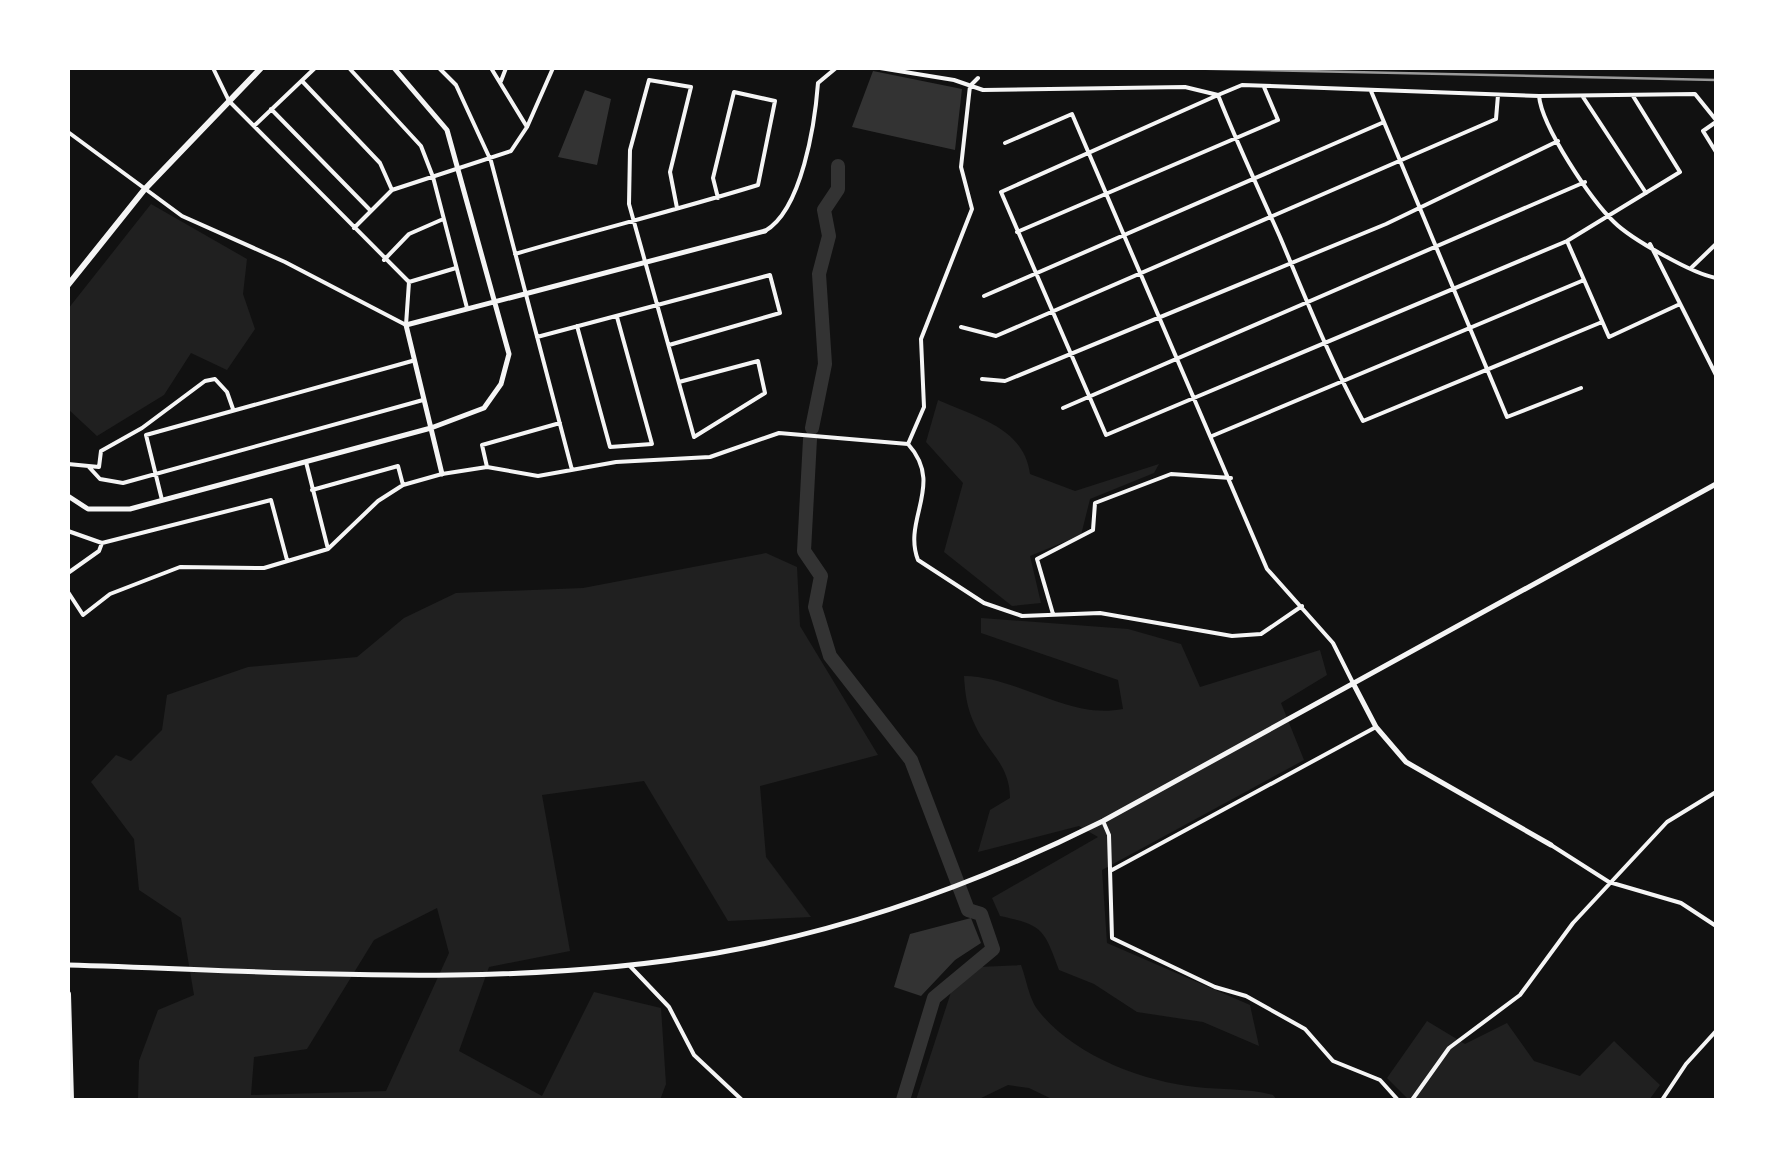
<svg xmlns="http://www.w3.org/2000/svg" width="1784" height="1168" viewBox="0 0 1784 1168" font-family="'PT Sans',sans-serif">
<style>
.green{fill:#202020;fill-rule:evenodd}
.water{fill:#333}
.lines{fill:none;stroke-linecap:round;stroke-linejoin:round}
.river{stroke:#333;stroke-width:14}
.minor{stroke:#f5f5f5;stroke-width:4}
.tertiary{stroke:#f5f5f5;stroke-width:5}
.primary{stroke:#f5f5f5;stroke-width:6}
.rail{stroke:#9a9a9a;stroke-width:2.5}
</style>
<rect width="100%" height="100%" fill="#111"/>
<path class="green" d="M151,204l96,55 -4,35 12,35 -28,41 -36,-17 -27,42 -67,41 -29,-27v-100z
M938,400c37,17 86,27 92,74l45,17 84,-27 -5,9 -64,26 -9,36 -51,21 11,47 -29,3 -68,-54 19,-69 -37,-41z
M766,553l31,14 3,59 78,129 -118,31 6,71 45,60 -83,4 -84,-140 -102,14 28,156 -81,16 -30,84 83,45 52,-104 67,16 5,76 -6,16h-522l1,-39 19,-51 36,-15 -13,-77 -42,-28 -5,-51 -43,-57 25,-27 15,6 31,-31 5,-35 81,-28 109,-10 47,-39 52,-25 127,-5zM437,908l12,45 -63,138 -135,4 3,-38 53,-8 67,-109z
M981,618l147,11 53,15 19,43 120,-37 7,25 -46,28 23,57 -202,110 5,73 143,62 9,41 -56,-24 -66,-10 -43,-28 -35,-14c-15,-41 -16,-45 -59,-54l-8,-18 106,-61 -19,-11 -101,26 12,-42 20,-12c0,-34 -23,-46 -35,-73 -8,-16 -10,-32 -11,-49 56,1 104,44 159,33l-5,-29 -137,-47z
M1021,965c5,13 8,33 16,44 35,46 104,72 159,78 27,3 50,1 77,8l4,5h-223l-25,-12 -21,-3 -31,15h-61l37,-114 26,-19z
M1427,1021l38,23 42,-21 27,38 46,15 34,-35 46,44 -11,15h-240l-22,-22z"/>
<path class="water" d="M873,71l89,18 -7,61 -103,-23z
M585,90l26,9 -14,66 -39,-8z
M971,918l10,25 -26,17 -34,36 -27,-9 16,-53z"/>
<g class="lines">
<path class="river" d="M812,428l13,-64 -6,-90 10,-38 -5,-26 14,-21v-23
M810,439l-6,112 17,25 -6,31 15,49 81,104 57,150 13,4 12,35 -59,49 -31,102"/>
<path class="minor" d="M349,68l72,78 12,31 34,131
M439,68l17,17 35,76 81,309
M491,68l36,59
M880,68l74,12 29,10 202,-3 33,8 24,-10 297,11 156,-2 21,26
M302,81l78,82 12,27
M501,81l5,-13
M1371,91l136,326 74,-29
M1539,96c3,31 52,104 75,126 17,17 79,52 102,56
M1583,97l63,96
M271,109l98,100
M1716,122l-13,9 13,21
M254,126l61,-58
M68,132l114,84 103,46 121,63 3,-43 -180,-181 -16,-33
M1005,143l67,-29 195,455 66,74 20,40
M677,208l-7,-36 21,-85 -42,-7 -19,70 -1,54 65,233 71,-44 -7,-32 -79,21
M354,228l38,-38 119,-39 16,-24 26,-59
M765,231c37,-21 50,-108 53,-148l18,-15
M1017,232l261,-112 -14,-33
M1567,241l42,96 71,-33
M1650,244l66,131
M515,254c81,-24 162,-44 243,-69l17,-84 -41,-9 -21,86 5,20
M384,260l25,-26 32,-14
M1691,268l25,-24
M409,282l47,-14
M984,296l400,-174
M1602,322l-239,99c-32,-59 -57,-122 -83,-184 -21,-47 -43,-94 -62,-142l-217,97 105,243 461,-194 113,-69 -47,-76
M577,326l33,121 42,-3 -35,-127
M961,327l35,9 500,-217 2,-24
M537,337l233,-62 10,38 -111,32
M982,379l23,2 381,-157 172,-83
M1063,408l522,-226
M1212,436l372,-156
M908,444l16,-37 -3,-68 51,-130 -11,-42 9,-81 8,-8
M306,462l22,87
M68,464l31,3 2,-16 41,-23 63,-47 10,-2 12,13 6,17
M88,466l12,13 23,4 300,-83
M487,467l-5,-22 78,-22
M312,490l86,-24 5,19
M162,500l-16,-65 266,-74
M68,531l34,12 169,-43 16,60
M68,573l31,-22 3,-8
M68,592l15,23 27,-21 70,-27 84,1 64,-19 50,-48 25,-16 39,-11 45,-7 51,9 78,-14 94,-5 69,-24 129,11c37,41 -6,75 10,116l66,43 38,13 78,-3 132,23 29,-2 41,-28
M1053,614l-16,-55 56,-29 2,-27 76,-29 60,4
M1103,821l6,14 3,103 103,49 31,9 59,33 28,32 47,19 18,20
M1551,845l58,37 72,21 35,23
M1112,870l264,-143
M629,965l40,42 25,48 48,45
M1412,1100l37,-52 71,-53 53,-72 94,-101 49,-30
M1662,1100l24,-36 30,-33"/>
<path class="tertiary" d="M442,474l-36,-149 359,-94
M68,496l20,13h42l301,-81 53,-20 17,-24 8,-30 -62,-224 -53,-62
M1353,683l23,44 30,35 145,83
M68,965c214,6 437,25 649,-12 135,-24 264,-71 386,-132l613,-337"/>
<path class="primary" d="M68,285l76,-95 117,-122
M68,994l3,106"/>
<path class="rail" d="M1172,68l544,12"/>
</g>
<rect width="1784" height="1168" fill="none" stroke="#ffffff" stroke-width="140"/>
</svg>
